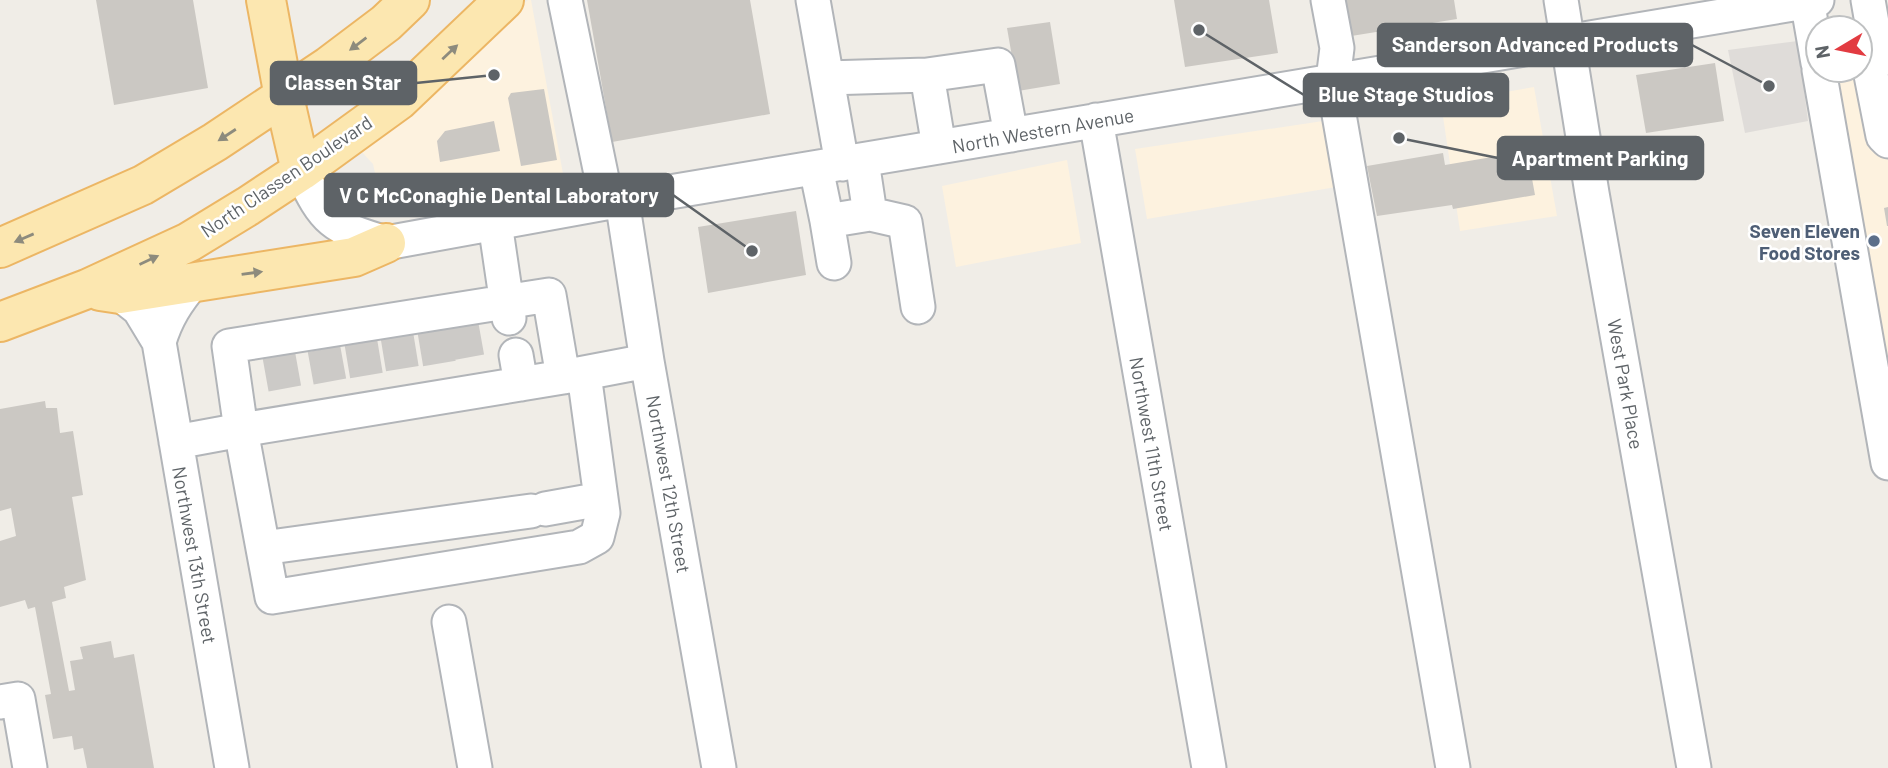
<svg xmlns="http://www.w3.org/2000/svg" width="1888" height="768" viewBox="0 0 1888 768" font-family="Barlow,sans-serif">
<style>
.commercial{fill:#fdf2df}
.industrial{fill:#dfdcd9}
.building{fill:#cbc8c3}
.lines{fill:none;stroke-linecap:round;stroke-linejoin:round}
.minor-tunnel{stroke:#cccac7;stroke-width:33;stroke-dasharray:33 17;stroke-linecap:butt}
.minor-casing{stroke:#b2b5b9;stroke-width:37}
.major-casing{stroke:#ecb664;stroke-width:42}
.minor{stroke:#fff;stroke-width:33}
.major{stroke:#fce7b0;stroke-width:38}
.oneway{fill:#8d8b7d}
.service-dot{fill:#5c6f8a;stroke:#fff;stroke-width:2.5}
.labels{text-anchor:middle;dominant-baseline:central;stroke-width:5;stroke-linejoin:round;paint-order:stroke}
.street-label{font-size:19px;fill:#5e6367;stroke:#fff}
.service-label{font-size:19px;font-weight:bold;fill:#4e5e75;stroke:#fff;text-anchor:end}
.leader{fill:none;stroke:#5e6367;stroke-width:2.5}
.callout-dot{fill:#5e6367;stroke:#fff;stroke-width:2.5}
.callout{fill:#5e6367;stroke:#5e6367;stroke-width:2.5}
.callout-label{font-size:21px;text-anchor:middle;font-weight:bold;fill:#fff}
</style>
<rect width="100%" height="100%" fill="#f0ede7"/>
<path class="commercial" d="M528,0h3l35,190 -155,25 -30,-15 -8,-36 -13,-14z
M1888,24v389l-57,-343h29z
M1534,87l23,129 -97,15 -19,-128z
M1323,121l13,66 -189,32 -12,-70z
M1067,160l14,83 -125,24 -14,-81z"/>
<path class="industrial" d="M1798,41l10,80 -63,12 -17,-83z"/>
<path class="building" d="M96,0h97l15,88 -94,17z
M587,0h163l20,114 -158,28z
M1174,0h95l9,53 -93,14z
M1339,0h115l3,19 -112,18z
M1050,22l10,62 -42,7 -11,-63z
M1715,63l9,58 -78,12 -10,-58z
M544,89l13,71 -36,6 -13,-68 3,-5z
M494,121l6,30 -60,11 -3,-21 8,-10z
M1527,151l8,44 -82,14 -1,-4 -75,11 -10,-50 76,-13 2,12z
M1888,207v19h-1l-3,-18z
M796,211l10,64 -98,18 -10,-66z
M45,401l1,7h11l3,25 13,-2 10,64 -11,2 14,83 -22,7 2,11 -14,4 17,89 6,-1 -5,-29 13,-2 -3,-12 31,-6 3,17 20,-4 20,114h-67l-4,-20 -9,2 -2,-14 -19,3 -8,-44 6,-1 -16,-87 -7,2 -3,-9 -25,7v-66l16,-5 -5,-28 -11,3v-102z"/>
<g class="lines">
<path class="minor-tunnel" d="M462,325l12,67
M434,331l11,66
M397,336l11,67
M361,343l11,66
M324,349l12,66
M279,356l7,39"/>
<defs>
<path id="minor" d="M565,0l42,203
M813,0l29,164
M1328,0l9,48 -4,32 120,688
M1561,0l31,193 102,575
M1807,0l11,63
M1868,0l8,46 -5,29 12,61 5,5
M1819,70l69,393
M927,75l12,72
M827,78l100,-3 71,-10 13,70
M1096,120l113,648
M862,161l8,53 35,8 13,85
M816,168l11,53 43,-7
M301,171c24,51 31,56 85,72l236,-43 1195,-200
M622,200l25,161 72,407
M827,221l7,42
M495,223l14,95
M120,294l19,15 20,33 73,426
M159,342c7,-24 18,-41 34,-60
M516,355l5,29
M563,377l-322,53 31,167 307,-50 18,-10 6,-24 -19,-139
M176,442l65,-12 -12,-84 320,-51 14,82 84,-16
M545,509l56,-10
M263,548l268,-37
M449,622l26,146
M0,702l18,-3 12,69"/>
<path id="major" d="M266,0l18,97 17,74
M0,248l143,-63 72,-43 114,-76 57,-43 24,-23
M100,291l20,3 234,-37 32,-14
M0,322l87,-33 102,-47 59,-36 53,-35 98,-71 105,-100"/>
</defs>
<use href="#minor" class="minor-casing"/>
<use href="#major" class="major-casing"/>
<use href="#minor" class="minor"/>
<use href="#major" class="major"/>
</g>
<defs><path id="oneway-solid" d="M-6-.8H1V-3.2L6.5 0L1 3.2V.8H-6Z" transform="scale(1.75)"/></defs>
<g class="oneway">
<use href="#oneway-solid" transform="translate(358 44) rotate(143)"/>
<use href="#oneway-solid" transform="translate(450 52) rotate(-43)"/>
<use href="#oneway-solid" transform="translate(227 135) rotate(147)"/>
<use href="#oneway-solid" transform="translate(24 238) rotate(157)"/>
<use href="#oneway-solid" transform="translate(149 260) rotate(-25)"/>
<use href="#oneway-solid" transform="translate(252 273) rotate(-8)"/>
</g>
<circle class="service-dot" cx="1874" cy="241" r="7"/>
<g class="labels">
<g class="street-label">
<text transform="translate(1043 130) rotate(-10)">North Western Avenue</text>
<text transform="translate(286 176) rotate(-34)">North Classen Boulevard</text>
<text transform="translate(1626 384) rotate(80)">West Park Place</text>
<text transform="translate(1152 444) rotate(80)">Northwest 11th Street</text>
<text transform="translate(669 484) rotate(80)">Northwest 12th Street</text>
<text transform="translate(195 555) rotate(80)">Northwest 13th Street</text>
</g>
<g class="service-label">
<text x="1860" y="230">Seven Eleven<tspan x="1860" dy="22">Food Stores</tspan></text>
</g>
</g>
<path class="leader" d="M1769 86L1692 45M494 75L416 83M1199 30L1304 95M1399 138L1498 158M752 251L673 195"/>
<g class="callout-dot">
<circle cx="1769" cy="86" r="7"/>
<circle cx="494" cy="75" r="7"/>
<circle cx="1199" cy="30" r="7"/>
<circle cx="1399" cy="138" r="7"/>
<circle cx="752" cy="251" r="7"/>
</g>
<g class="callout">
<rect x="1378" y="24" width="314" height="42" rx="7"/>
<rect x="271" y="62" width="145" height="42" rx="7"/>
<rect x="1304" y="74" width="204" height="42" rx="7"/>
<rect x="1498" y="137" width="205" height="42" rx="7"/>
<rect x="325" y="174" width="348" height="42" rx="7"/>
</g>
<g class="callout-label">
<text x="1535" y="52">Sanderson Advanced Products</text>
<text x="343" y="90">Classen Star</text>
<text x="1406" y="102">Blue Stage Studios</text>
<text x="1600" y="166">Apartment Parking</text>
<text x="499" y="203">V C McConaghie Dental Laboratory</text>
</g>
<g transform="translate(1839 49) rotate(260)"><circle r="33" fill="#ffffff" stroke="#bfc1c2" stroke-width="2"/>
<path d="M0-5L12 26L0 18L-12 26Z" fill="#e23b41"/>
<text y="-10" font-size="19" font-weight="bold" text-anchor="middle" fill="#5e6367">N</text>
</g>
</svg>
